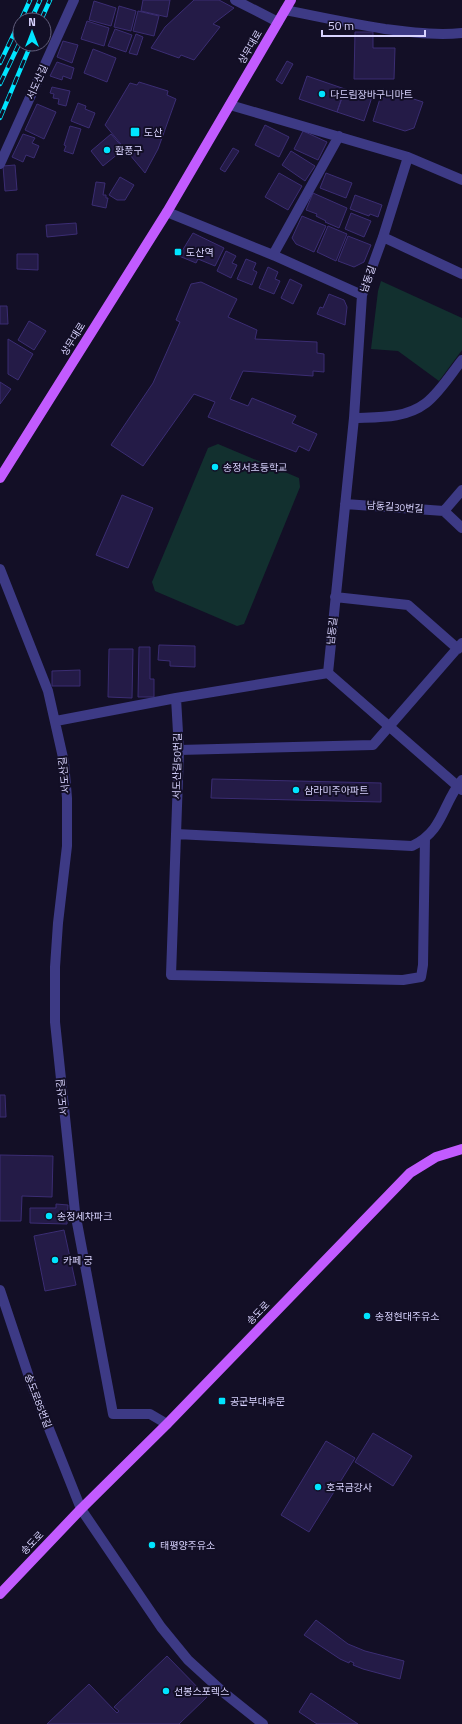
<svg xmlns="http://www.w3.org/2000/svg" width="462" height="1724" viewBox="0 0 462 1724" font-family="'Titillium Web','Noto Sans KR',sans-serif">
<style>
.green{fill:#12302f}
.building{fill:#241b47;stroke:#3b2d73}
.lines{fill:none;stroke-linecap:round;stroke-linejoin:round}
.minor{stroke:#3d3a85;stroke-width:10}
.major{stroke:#c25bff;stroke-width:10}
.rail-casing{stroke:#00e5ff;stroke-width:4.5}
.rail{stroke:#130f26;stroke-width:3;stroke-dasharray:9;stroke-linecap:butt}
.poi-dot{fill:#00e5ff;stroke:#130f26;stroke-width:1.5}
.labels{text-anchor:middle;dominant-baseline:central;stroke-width:4;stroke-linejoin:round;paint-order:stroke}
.street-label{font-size:10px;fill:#d9d4ff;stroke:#130f26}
.poi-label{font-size:10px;fill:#d9d4ff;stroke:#130f26;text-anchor:start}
</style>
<rect width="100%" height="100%" fill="#130f26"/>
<path class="green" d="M381,281l81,37v32l-23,31 -41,-30 -27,-2 7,-58z
M218,444l81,34 1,9 -56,137 -7,2 -82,-35 -3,-9 56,-134z"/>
<path class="building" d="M143,0h27l-3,17 -26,-6z
M194,0h25l15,8 -21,16 7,3 -26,33 -13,-5 -2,3 -28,-10 14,-21z
M94,1l22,7 -5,18 -22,-6z
M119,6l17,5 -5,20 -17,-4z
M138,11l21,5 -5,20 -21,-5z
M87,21l22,7 -5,18 -23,-7z
M115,29l17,6 -6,17 -18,-6z
M355,32h18v16h22l-1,31h-40z
M136,34l7,3 -6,18 -8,-2z
M63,41l15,4 -6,18 -15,-6z
M93,49l23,9 -9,24 -23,-9z
M287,61l6,3 -11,20 -6,-4z
M57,62l17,6 -3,11 -8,-3 -1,4 -12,-4z
M307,76l38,13 -8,23 -38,-13z
M139,82l29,9 -1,4 9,4 -18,50 -13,24 -40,-48 25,-42 7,2z
M52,87l18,4 -4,15 -8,-2 1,-5 -6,-1 1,-4 -4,-1z
M345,89l27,8 -8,24 -27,-9z
M383,89l40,13 -9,26 -9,3 -32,-10z
M78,103l8,3 -1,3 10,4 -6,15 -18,-7z
M37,104l19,8 -12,27 -19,-9z
M265,125l24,12 -10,20 -24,-12z
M70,126l11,3 -8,25 -9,-3 2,-5 -2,-1z
M303,131l24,11 -9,18 -24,-11z
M23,134l12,4 -3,5 7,3 -5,12 -8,-3 -3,7 -11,-5z
M111,134l13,15 -21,17 -12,-15z
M233,148l6,3 -14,21 -5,-3z
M291,151l24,15 -10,15 -23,-16z
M15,165l2,25 -12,1 -2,-25z
M279,173l23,13 -14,24 -23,-13z
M326,173l26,10 -6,15 -26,-10z
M120,177l14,8 -9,15h-8l-8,-5z
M96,182l9,1 -2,12h3v3h2l-2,10 -14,-3z
M313,193l34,15 -8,20 -14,-6 1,-1 -10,-5 1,-2 -11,-4z
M355,195l27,10 -4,12 -8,-3 -1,2 -19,-7z
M351,213l20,8 -7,16 -19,-8z
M302,216l24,10 -12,26 -18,-8 -4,-6z
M76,223l1,11 -30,3 -1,-12z
M328,226l19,8 -11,27 -19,-9z
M193,233l31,15 -9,18 -17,-7 -2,4 -17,-7z
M348,236l23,9 -7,17 -10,5 -16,-6z
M226,251l10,5 -4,7 5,2 -6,13 -14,-7z
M17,254h21v16l-21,-1z
M246,259l10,4 -3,7 4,2 -5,13 -15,-6z
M268,267l10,5 -3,7 5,2 -6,13 -15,-6z
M290,279l12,6 -9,19 -12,-6z
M201,282l36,17 -9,18 29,13 -2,9 62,3v11l7,1v18l-11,-1v5l-70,-5 -13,28 18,7 4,-8 44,18 -4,7 25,11 -8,17 -10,-5 -3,6 -88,-35 7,-15 -21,-8 -51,72 -32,-21 42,-62 27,-61 -4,-2 15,-36z
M329,294l15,6 3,7 -2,18 -28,-11 3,-7 3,1z
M0,306h7l1,18h-8z
M29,321l17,10 -12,19 -16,-10z
M8,339l25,15 -15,26 -10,-6z
M0,382l11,7 -11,15z
M122,495l31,13 -25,60 -32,-13z
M159,645l36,1v21l-25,-1v-5l-12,-1z
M139,647h11v32h4v18h-16z
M109,649h24l-1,49 -24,-1z
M80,670v16h-28v-15z
M212,779l169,4v19l-170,-4z
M0,1095h5l1,22h-6z
M0,1155l53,1 -1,41 -30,-1 -1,25h-21z
M56,1204l12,1 -1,19 -37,-1v-15h26z
M64,1230l12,55 -31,6 -11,-55z
M373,1433l39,23 -19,30 -38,-24z
M326,1441l29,17 -46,74 -28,-17z
M316,1620l32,24 17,7 39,10 -4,18 -37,-10 -10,-4 1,-2 -4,-2 -1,2 -9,-4 -36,-24z
M167,1656l40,41 -28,27h-132l42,-40 28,29 2,-2 -5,-4z
M311,1693l47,31h-41l-18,-12z"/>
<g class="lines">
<path class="minor" d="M235,0l43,22
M285,10c34,7 67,14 100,19 26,3 51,7 77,4
M230,105l178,52 54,23
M408,157l-25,80 -21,58 -8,123 -26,255 134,117
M0,164l74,-164
M167,212l106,43 66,-119
M383,237l79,37
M273,255l89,40
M354,418c24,-1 51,1 72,-15 14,-11 25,-29 36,-43
M462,490l-18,21 18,17
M345,504l99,7
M0,569l48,122 16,71 3,36v48l-9,77 -3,44v55l20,190 38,202h37l17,10
M335,597l73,8 50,44
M176,698l3,52 -8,225 232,5 18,-3 2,-12 2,-127
M56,721l120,-23 152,-25
M179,750l194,-5 89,-102
M176,834l236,12c32,-15 30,-42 50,-66
M0,1290l32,96 49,123 80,118 27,33 35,32 40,32"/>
<path class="major" d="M0,478l167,-266 124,-212
M0,1594l81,-85 86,-85 243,-251 26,-16 26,-8"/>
<defs>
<path id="rail" d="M21,20l9,-20
M31,20l9,-20
M41,20l9,-20
M0,63l20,-42
M0,84l20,-42
M0,118l31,-74"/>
</defs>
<use href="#rail" class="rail-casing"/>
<use href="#rail" class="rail"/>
</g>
<g class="poi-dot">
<circle cx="322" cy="94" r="4"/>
<rect x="130" y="127" width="10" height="10" rx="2"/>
<circle cx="107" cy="150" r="4"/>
<rect x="174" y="248" width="8" height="8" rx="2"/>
<circle cx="215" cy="467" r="4"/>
<circle cx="296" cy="790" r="4"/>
<circle cx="49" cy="1216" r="4"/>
<circle cx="55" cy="1260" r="4"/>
<circle cx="367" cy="1316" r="4"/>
<rect x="218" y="1397" width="8" height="8" rx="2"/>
<circle cx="318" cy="1487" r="4"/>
<circle cx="152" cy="1545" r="4"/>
<circle cx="166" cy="1691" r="4"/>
</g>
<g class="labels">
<g class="street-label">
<text transform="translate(250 47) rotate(-60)">상무대로</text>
<text transform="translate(37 82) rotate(-66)">서도산길</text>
<text transform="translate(368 279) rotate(-71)">남동길</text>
<text transform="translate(73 339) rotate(-58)">상무대로</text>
<text transform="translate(395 507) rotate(4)">남동길30번길</text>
<text transform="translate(332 631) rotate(-84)">남동길</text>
<text transform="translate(177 766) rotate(-89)">서도산길50번길</text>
<text transform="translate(64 775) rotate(-96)">서도산길</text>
<text transform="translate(62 1097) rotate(-96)">서도산길</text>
<text transform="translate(258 1313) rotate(-46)">송도로</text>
<text transform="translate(38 1401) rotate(69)">송도로85번길</text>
<text transform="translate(32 1543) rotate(-46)">송도로</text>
</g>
<g class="poi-label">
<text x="330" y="94">다드림장바구니마트</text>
<text x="144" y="132">도산</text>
<text x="115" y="150">환풍구</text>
<text x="186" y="252">도산역</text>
<text x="223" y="467">송정서초등학교</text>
<text x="304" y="790">삼라미주아파트</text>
<text x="57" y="1216">송정세차파크</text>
<text x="63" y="1260">카페 궁</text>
<text x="375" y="1316">송정현대주유소</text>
<text x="230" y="1401">공군부대후문</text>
<text x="326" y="1487">호국금강사</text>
<text x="160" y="1545">태평양주유소</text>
<text x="174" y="1691">선봉스포렉스</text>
</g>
</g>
<g transform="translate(32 32)"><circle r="19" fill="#130f26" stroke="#625e7d"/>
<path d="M0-3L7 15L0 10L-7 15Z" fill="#00e5ff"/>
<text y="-6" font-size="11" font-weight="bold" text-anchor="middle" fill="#d9d4ff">N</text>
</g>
<path d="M322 30v6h103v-6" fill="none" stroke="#d9d4ff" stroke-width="2"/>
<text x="328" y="30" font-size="12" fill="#d9d4ff" stroke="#130f26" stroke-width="3" paint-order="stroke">50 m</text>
</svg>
